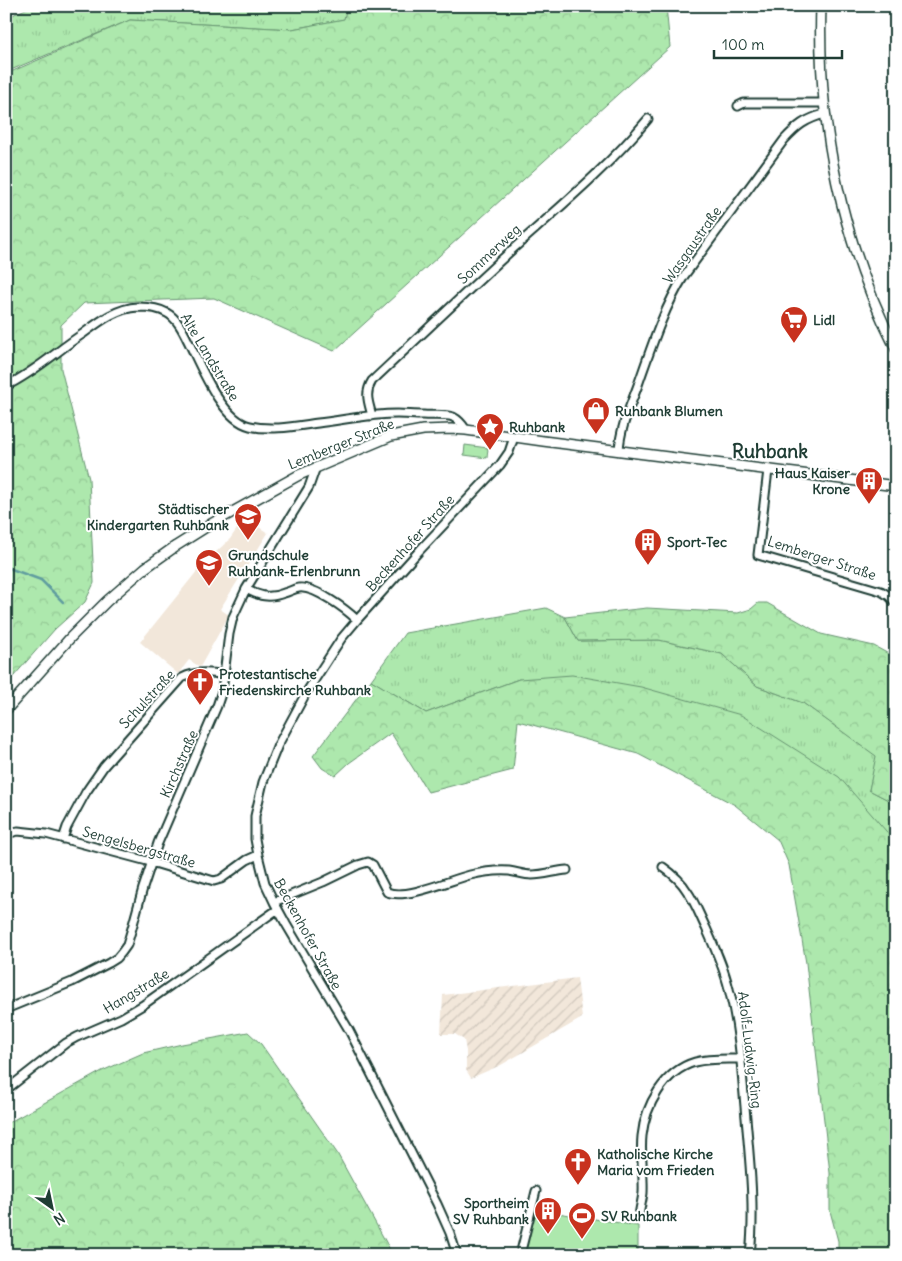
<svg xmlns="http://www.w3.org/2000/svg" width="902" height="1261" viewBox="0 0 902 1261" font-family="Delius,sans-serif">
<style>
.built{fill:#f2e7da}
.industrial{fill:url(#industrial-furrows)}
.grass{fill:url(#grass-tufts);stroke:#669270}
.forest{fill:url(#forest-crowns);stroke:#669270}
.green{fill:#ade8ad;stroke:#669270}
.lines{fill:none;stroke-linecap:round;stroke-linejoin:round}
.stream{stroke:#609d9f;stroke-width:2.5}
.street-casing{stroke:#1f3d34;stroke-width:11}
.secondary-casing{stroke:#1f3d34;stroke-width:12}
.street{stroke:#fff;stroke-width:7}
.secondary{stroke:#fff;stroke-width:9}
.labels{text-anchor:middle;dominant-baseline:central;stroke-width:4;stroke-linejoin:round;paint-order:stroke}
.street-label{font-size:14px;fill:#1f3d34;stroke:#fff}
.poi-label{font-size:14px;font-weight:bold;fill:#1f3d34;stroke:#fff;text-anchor:start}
.district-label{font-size:19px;font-weight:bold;fill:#1f3d34;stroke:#fff}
</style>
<defs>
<pattern id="industrial-furrows" width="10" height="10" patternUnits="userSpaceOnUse" patternTransform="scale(1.25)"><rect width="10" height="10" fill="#f2e7da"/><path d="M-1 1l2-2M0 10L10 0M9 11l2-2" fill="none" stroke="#cfc7bc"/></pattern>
<pattern id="grass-tufts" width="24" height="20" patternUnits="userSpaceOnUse" patternTransform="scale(1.25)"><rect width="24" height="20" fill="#ade8ad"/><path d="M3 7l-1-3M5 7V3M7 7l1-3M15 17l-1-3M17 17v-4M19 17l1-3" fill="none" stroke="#94c895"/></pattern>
<pattern id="forest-crowns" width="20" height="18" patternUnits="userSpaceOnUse" patternTransform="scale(1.25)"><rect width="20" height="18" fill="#ade8ad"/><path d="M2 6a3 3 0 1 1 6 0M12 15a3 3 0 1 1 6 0" fill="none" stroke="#94c895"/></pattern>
</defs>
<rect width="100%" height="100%" fill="#fff"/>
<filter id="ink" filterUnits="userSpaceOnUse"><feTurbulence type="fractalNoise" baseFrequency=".02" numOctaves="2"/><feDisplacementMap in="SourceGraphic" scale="10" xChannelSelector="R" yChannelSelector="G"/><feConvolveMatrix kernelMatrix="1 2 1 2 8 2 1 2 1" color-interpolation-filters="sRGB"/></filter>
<g filter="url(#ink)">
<path class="built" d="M251,522l17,11 -48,76 9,6 -29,52 -11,-7 -11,14 -38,-32 62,-77 28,-26 9,-13 7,4z"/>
<path class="industrial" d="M577,978l5,40 -81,47 -30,13 -5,-8v-19l-2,-11 -9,-6h-14l2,-39z"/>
<path class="grass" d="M32,6h315l-2,13 -53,10 -162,-9 -124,52v-54z
M546,608l19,9 13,24 81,-1 63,14 35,32 46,17 74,53 -8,34 27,14v40l-3,-5 -374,-160 -93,34 -55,-33 34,-47z"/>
<path class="forest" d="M347,6h319l4,41 -336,304 -120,-53 -130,5 -23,22v44l28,110 5,104 -9,19 -30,27 -49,56v-611l124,-54 162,9 52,-10z
M758,603h9l54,31 53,12 22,12v146l-27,-14 7,-34 -73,-53 -46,-17 -35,-32 -63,-14 -81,1 -13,-24 82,-9 91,5 13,-4z
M572,675l69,12 100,28 98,62 54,62 3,5v411h-58v-14l-8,-30v-38l-24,-210 -17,-98 -11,-25 -43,-35 -97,-51 -120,-33 -5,49 -85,22 -37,-59 -42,30 -14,13 -13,-8 -9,-12 58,-76 55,33 93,-34z
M248,1032l13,12 76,109 56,102h-387v-131l96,-53 41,-18 39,-9z"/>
<path class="green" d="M465,445l23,3 -1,10 -23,-3z
M533,1209l105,17v28l1,1h-116z"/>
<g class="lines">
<path class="stream" d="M6,567l35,13 22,22"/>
<defs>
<path id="street" d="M738,106l6,-3h80
M6,386c29,-14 52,-36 78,-53 16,-12 33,-25 54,-26 10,0 21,1 29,6 11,6 17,20 22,30 12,24 33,77 61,83 22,5 46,0 68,-3 26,-3 52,-9 79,-9 9,0 17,1 26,1 9,1 21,-1 30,2 6,3 10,8 13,13
M372,416c-3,-13 -8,-22 0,-35 47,-44 94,-89 142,-133 46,-41 95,-82 134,-129
M619,451c1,-23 11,-44 19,-66 13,-37 25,-75 46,-109l100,-136c13,-14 21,-21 41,-26
M768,470l-10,85 123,36 8,5 7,7
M246,589c13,7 23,10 38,4 5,-1 9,-4 15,-5 15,-2 47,21 58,32
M6,834l12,-3 28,3 105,28 63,19 7,-2 26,-19 11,-5
M63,839l4,-12 19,-35 18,-26 78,-88c13,-7 28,-6 42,-3
M663,867c10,7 18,14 24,24 8,11 13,25 19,37 9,20 18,40 23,61 11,42 13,86 17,129 4,45 9,91 4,137
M274,902l49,-20 35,-17 10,-3 5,3 14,27c19,8 63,-12 83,-17 13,-3 26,-5 39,-4 8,1 15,4 23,4 12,0 23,-4 35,-5
M6,1009l66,-27 37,-19 8,-5 5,-6 5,-7 5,-17 11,-40 15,-45 59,-137 5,-15 7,-57 4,-17 13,-28 63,-102 7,-20
M6,1090l60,-47 11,-6 44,-19 22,-13 135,-96
M639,1216c1,-8 3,-15 4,-23 1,-19 -3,-38 -1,-57 3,-30 22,-65 53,-74 14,-4 31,-3 46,-3
M457,1255l-7,-22 -13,-29 -88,-174 -63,-106 -12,-22 -9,-19 -7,-28 -3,-16v-23l8,-34 15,-37 28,-52 35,-54 16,-19 63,-70 80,-85 9,-13 5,-15
M520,1255l16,-64"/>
<path id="secondary" d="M821,6c-4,119 21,237 75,343
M6,710l65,-73 36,-36 38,-33 31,-22 35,-22 88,-49 92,-39 32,-6 28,-1 15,1 77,11 353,45"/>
</defs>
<use href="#street" class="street-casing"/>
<use href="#secondary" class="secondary-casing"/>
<use href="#street" class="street"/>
<use href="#secondary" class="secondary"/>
</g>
</g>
<defs>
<symbol id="supermarket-pin" viewBox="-11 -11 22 30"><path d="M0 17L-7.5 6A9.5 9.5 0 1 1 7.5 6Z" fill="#c8321e" stroke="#fff"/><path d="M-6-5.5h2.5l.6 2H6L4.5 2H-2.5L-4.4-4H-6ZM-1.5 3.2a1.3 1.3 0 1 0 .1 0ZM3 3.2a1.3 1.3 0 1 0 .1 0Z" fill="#fff"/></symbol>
<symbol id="shop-pin" viewBox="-11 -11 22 30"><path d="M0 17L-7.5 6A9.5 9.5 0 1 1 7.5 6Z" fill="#c8321e" stroke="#fff"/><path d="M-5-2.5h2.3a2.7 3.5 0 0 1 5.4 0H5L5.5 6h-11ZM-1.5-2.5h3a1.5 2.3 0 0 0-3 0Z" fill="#fff"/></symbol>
<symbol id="sight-pin" viewBox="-11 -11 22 30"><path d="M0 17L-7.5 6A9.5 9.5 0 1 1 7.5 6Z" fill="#c8321e" stroke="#fff"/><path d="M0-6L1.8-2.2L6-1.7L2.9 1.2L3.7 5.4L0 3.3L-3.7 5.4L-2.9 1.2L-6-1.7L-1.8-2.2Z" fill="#fff"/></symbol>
<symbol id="building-pin" viewBox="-11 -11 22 30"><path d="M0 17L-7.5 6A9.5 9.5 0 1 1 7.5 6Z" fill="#c8321e" stroke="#fff"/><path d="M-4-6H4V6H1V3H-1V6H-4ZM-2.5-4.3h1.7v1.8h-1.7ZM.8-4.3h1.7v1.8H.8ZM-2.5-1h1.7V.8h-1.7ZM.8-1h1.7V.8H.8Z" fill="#fff"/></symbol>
<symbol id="school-pin" viewBox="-11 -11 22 30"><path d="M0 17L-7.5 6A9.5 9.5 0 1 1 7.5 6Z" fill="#c8321e" stroke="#fff"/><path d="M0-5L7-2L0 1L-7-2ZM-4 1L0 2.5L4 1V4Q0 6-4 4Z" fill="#fff"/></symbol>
<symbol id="church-pin" viewBox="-11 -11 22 30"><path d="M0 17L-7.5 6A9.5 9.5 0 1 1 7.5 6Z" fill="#c8321e" stroke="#fff"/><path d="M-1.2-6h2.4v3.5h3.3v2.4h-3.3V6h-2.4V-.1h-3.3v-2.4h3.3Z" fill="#fff"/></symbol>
<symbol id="stadium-pin" viewBox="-11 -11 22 30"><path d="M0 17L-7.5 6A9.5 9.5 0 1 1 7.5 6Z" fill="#c8321e" stroke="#fff"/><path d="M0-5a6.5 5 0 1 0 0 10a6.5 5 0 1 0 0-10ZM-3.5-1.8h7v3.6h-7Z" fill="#fff"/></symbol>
</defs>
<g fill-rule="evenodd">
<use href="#supermarket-pin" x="778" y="304" width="32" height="43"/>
<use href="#shop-pin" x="580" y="395" width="32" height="43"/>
<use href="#sight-pin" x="474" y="411" width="32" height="43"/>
<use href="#building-pin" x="853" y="465" width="32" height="43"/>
<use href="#school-pin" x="232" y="501" width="32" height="43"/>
<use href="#building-pin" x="632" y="526" width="32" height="43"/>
<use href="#school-pin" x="193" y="547" width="32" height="43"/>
<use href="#church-pin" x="184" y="666" width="32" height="43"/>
<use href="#church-pin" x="562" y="1146" width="32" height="43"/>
<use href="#building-pin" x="532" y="1195" width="32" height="43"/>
<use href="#stadium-pin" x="566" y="1200" width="32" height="43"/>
</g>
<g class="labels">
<g class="street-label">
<text transform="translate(692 245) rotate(-55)">Wasgaustraße</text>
<text transform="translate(489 254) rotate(-43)">Sommerweg</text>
<text transform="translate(210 357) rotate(59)">Alte Landstraße</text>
<text transform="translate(341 444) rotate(-22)">Lemberger Straße</text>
<text transform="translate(410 543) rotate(-48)">Beckenhofer Straße</text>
<text transform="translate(822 558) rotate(18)">Lemberger Straße</text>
<text transform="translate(147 699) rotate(-47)">Schulstraße</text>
<text transform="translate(179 764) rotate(-66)">Kirchstraße</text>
<text transform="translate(139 847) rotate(16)">Sengelsbergstraße</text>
<text transform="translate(308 934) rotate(61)">Beckenhofer Straße</text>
<text transform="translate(136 991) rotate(-31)">Hangstraße</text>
<text transform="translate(750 1050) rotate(83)">Adolf-Ludwig-Ring</text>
</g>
<g class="poi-label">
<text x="813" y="320">Lidl</text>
<text x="615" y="411">Ruhbank Blumen</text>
<text x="509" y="427">Ruhbank</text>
<text x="850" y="473" text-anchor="end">Haus Kaiser<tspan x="850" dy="16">Krone</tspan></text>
<text x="229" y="509" text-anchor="end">Städtischer<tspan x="229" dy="16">Kindergarten Ruhbank</tspan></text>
<text x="667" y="542">Sport-Tec</text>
<text x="228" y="555">Grundschule<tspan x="228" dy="16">Ruhbank-Erlenbrunn</tspan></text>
<text x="219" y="674">Protestantische<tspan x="219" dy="16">Friedenskirche Ruhbank</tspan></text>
<text x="597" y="1154">Katholische Kirche<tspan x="597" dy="16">Maria vom Frieden</tspan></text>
<text x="529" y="1203" text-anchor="end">Sportheim<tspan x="529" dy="16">SV Ruhbank</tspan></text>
<text x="601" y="1216">SV Ruhbank</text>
</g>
<g class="district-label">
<text x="770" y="451">Ruhbank</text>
</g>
</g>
<rect width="902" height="1261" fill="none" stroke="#fff" stroke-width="25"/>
<rect x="12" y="12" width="877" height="1236" fill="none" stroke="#1f3d34" stroke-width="2" filter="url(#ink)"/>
<g transform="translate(52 1208) rotate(147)" stroke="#ffffff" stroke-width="4" paint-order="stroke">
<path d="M0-4L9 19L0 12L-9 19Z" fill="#1f3d34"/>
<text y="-8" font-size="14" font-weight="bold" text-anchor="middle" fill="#1f3d34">N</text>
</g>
<path d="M714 50v8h128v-8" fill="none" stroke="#1f3d34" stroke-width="2.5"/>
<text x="722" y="50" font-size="15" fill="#1f3d34" stroke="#ffffff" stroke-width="4" paint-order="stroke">100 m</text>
</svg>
